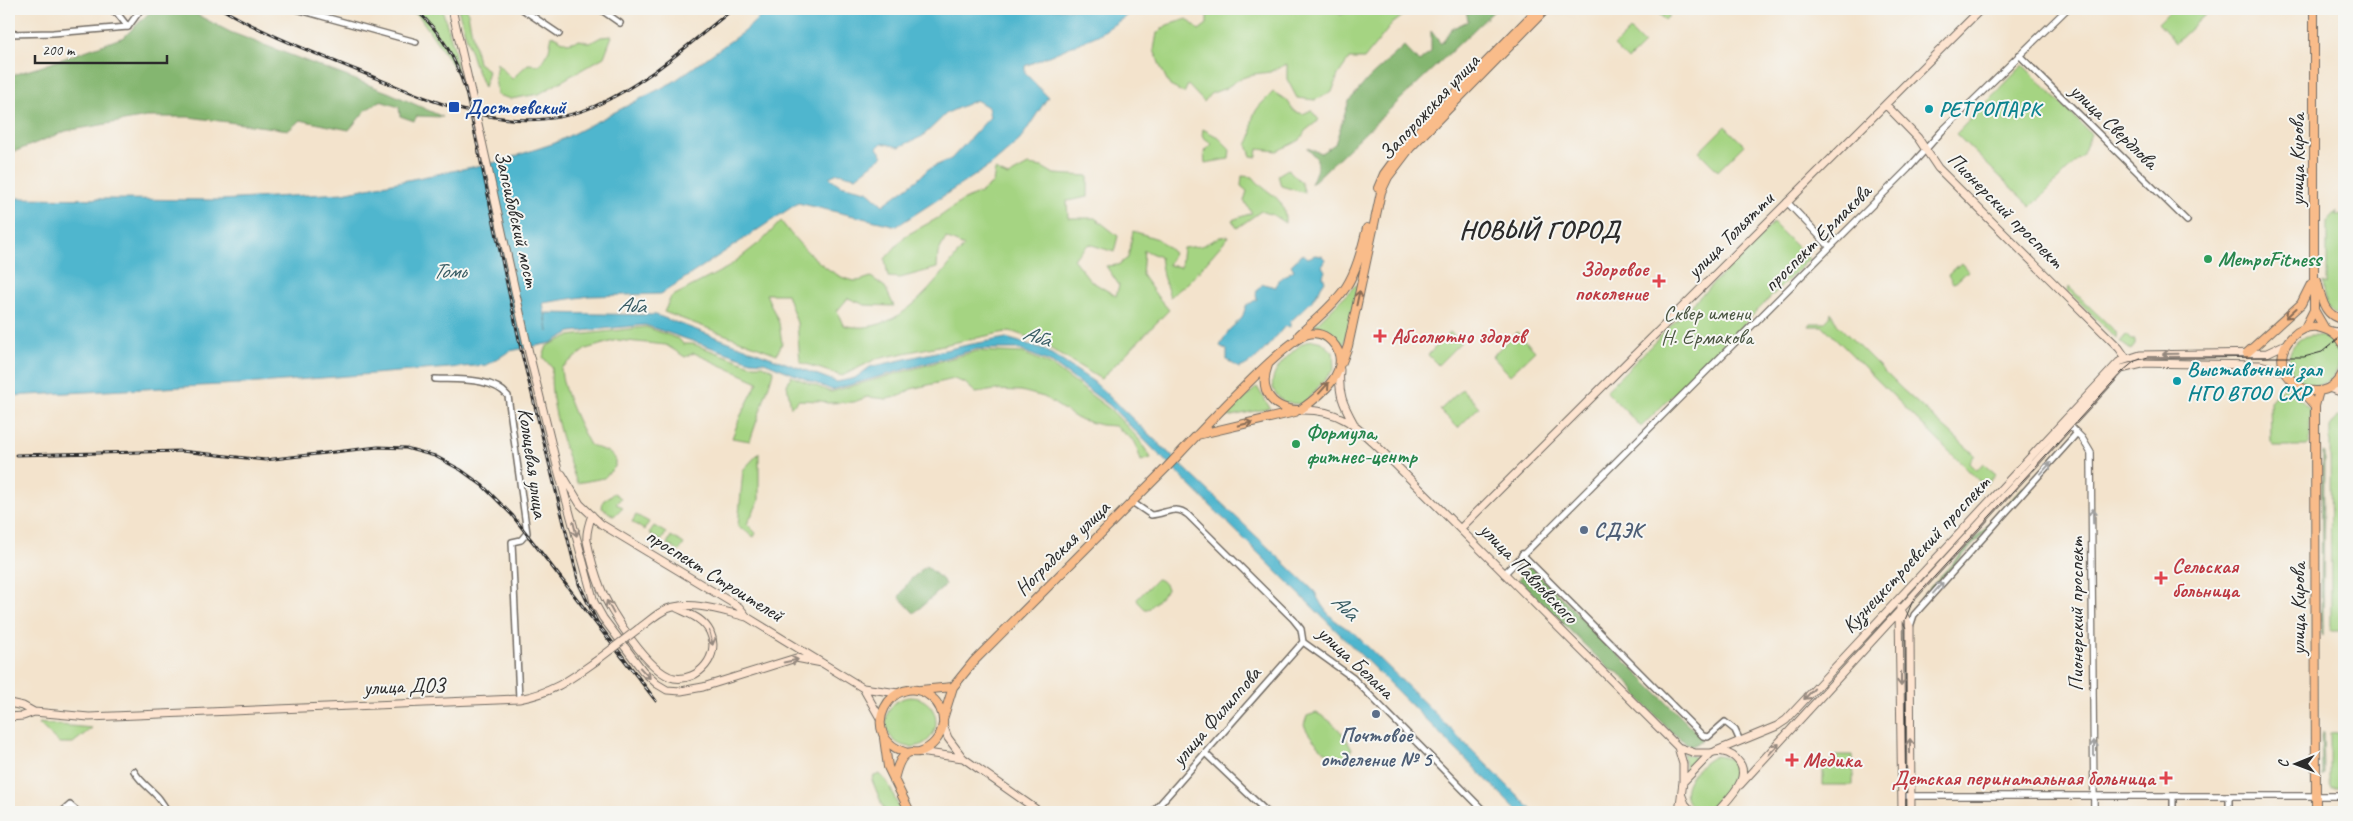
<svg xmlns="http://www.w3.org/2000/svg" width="2353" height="821" viewBox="0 0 2353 821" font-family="Caveat,sans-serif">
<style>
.green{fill:#a5d482;stroke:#688056}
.forest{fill:#84b670;stroke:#58704e}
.water{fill:#4fb6ce;stroke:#3d707c;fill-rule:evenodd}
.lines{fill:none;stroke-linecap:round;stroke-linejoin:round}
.minor-casing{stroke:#716b63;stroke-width:8}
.tertiary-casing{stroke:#716b63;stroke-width:8}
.secondary-casing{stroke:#716b63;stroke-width:9}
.primary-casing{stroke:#716b63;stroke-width:10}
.minor{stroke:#fff;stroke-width:5}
.tertiary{stroke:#fff;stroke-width:5.5}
.secondary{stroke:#fde4d0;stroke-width:7}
.primary{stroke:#f9bc8a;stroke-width:8}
.tram{stroke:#2b2b2b;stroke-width:1}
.rail-casing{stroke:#2b2b2b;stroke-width:3}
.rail{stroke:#f6f6f2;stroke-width:1;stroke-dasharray:4;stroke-linecap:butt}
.secondary-bridge-casing{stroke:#716b63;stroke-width:9;stroke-linecap:butt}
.secondary-bridge{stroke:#fde4d0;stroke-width:7}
.oneway{stroke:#886c56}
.oneway2{stroke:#94887e}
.oneway3{stroke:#a0a0a0}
.transit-dot{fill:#1a4fb4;stroke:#f6f6f2;stroke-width:2}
.culture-dot{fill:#0f9aa8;stroke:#f6f6f2;stroke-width:2}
.leisure-dot{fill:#2e9e5b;stroke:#f6f6f2;stroke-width:2}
.health-dot{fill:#e0444e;stroke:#f6f6f2;stroke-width:2}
.service-dot{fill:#5c6f8a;stroke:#f6f6f2;stroke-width:2}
.labels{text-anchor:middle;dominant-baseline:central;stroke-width:4;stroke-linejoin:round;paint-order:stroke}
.transit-label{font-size:21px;font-weight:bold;fill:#164399;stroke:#f6f6f2;text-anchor:start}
.street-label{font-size:21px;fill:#2b2b2b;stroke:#f6f6f2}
.culture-label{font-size:21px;font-weight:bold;fill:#0d838f;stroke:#f6f6f2;text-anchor:start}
.leisure-label{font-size:21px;font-weight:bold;fill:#27864d;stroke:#f6f6f2;text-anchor:start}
.health-label{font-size:21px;font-weight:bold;fill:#be3a42;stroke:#f6f6f2;text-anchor:start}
.park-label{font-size:21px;fill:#4a5541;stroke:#f6f6f2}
.service-label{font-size:21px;font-weight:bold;fill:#4e5e75;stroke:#f6f6f2;text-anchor:start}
.water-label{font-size:22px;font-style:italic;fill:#385c64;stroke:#f6f6f2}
.district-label{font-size:26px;font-weight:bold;letter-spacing:1px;fill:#2b2b2b;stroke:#f6f6f2}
</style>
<rect width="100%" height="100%" fill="#f6f6f2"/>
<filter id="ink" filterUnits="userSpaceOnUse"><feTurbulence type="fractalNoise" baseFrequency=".02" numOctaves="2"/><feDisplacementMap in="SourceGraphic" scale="10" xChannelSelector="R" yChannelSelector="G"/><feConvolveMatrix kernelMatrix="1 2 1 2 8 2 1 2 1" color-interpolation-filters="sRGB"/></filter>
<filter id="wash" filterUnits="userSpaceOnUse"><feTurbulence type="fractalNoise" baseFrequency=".0096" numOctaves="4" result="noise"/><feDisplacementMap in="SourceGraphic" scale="20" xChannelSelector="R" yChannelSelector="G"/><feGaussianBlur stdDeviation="1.12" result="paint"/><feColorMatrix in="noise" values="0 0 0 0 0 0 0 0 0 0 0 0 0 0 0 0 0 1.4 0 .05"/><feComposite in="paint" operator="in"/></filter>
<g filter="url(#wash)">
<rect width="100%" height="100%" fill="#f3e3cc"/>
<path class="green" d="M407,9h35l12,39 4,25 -39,-57z
M458,9h9l11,54 10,7 -4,18 -10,-25z
M1207,9h127l6,6 14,-6h58l-20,15 -28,35h-15l-11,16 -6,17 -17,8 -18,-2 -10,-19v-15l-17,8 -16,2 -15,5 -13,9 -16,6 -6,8 -16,-17 -4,8 -14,-7 -9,-18 -7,-18 3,-17 10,-8 20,-6 12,11 8,-6z
M1654,9h22l-11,11z
M2166,9h45l-35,34 -18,-20 11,-11z
M1630,30l14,14 -16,16 -14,-14z
M552,35l15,8 13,-3 10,3 11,-6 11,-1 -8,21 -65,37 -28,5 -14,-4 -2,-18 2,-14 15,16 16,-15 12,1 9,-15z
M2023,65l68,69 -9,22 -51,51 -75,-73z
M1273,92l14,8 7,11 9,3 8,-4 8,10 -14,11 -5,9 -23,11 -19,-2 -1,8 -6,-1 -4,-11c7,-13 4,-11 5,-23 1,-13 13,-21 21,-30z
M1725,126l19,19 -26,26 -19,-19z
M1203,129l15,8 12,12 -1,10 -24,4 -1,-11 8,-8 -10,-8z
M1028,165l14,2 12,7 34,2v21l-21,4 1,17h27l23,18 -4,16 -25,-8 -16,15 18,22 25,15 3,-11 -13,-19 12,-1 10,-7 5,-27 25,8 16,14 -6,12 13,2 2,-19 18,-2 19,-9 9,-1 -40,46 -19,15 -7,-21 -3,-19 -16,-7 -2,25 15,21 12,14 -68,69 -65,-39 -26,-9 -134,28 -34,17 -42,-14 -3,-39 -10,-29h-21l13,29 3,20 -5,11 -113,-42 7,-15 56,-29 37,-29 17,-18c13,19 50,59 75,60 5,0 11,-3 15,-4l14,10 9,19 -29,-1 -17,-7 -11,13 6,14c54,14 92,-42 121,-79l-18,-8 -8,15 -1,15 -37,10 -12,-1 -3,-18 20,-23 33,-18 24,-17 18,-8 13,-10 2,-13 13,6z
M1288,169l13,13 4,11 -24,-7 -3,-11z
M1242,176l11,1c14,19 33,17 32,46l-12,-8 -12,-4 -24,17 -5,-8 20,-7 -8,-12 3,-10 -6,-5z
M2337,211l-1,4 8,-1v103c-18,-4 -19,-18 -21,-34l4,2v-63z
M1773,223l36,36 -168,168 -35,-36z
M1961,263l7,8 -12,11 -3,1 -5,-8z
M1359,282l-16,66 -10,-10 -23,-8z
M2069,287l47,45 1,7 -49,-48z
M1831,312l6,12 66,66 72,65 -6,7 8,8 6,-7 13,11 -9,10 -8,-3 -156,-155h-14l2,-3h13l6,-6z
M646,327l33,12 4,5h10l58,21h12l11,5 -24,71 -18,-3 8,-21 18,-35 -64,-29 -9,4 -19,-12 -49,-5 -31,9 -25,19c1,23 18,57 29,77l18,7 7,6v9l-11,11 -27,5c-11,-29 -30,-86 -25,-115l-9,-11 4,-11 22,-10z
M1450,332l11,10 -23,23 -10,-10z
M1517,332l18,19 -25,24 -18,-19z
M2289 360a25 25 0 1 1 50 0a25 25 0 1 1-50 0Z
M2126,335l5,5h4v5l-4,5 -11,-8z
M1313,340l9,2 11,10 1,17 -28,32 -6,3 -14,-1c-22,-14 -14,-30 1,-46 9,-8 14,-15 26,-17z
M977,351l46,2 28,12 60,45 27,28 13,20 -10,3 -6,-19 -20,-16 -14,-1 -23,-6 -34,-22 -23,-6 -26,-1 -19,3 -11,-10 -11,-4 -43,10 -11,7 -13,3 -20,-2 -13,5 -27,1 -6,-2 -22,-1 -8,7 -4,-22 4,-9 40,16z
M2284,386h4l22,24v33l-3,3h-33l-3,-4 -1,-41z
M1257,387l13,21 -48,10z
M1462,389l17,18 -21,21 -18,-18z
M2344,415v216h-13l-1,-203 7,-11z
M759,453v48l-12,23 9,9 -2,4 -16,-11 5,-56z
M614,493l7,5 -5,6 7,3 -9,9 -12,-8 1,-7z
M636,515l13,7 -5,8 -12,-8z
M654,526l12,7 -5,8 -12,-8z
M671,536l13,8 -5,7 -12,-7z
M1157,579c4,0 10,6 10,11l-18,19h-4l-7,-7 -1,-3z
M886 722a25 25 0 1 1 50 0a25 25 0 1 1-50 0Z
M1316,713c14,5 30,22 36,36l-3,8 -8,4c-15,-6 -31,-22 -37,-36l3,-9z
M38,723l54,5 -19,15h-14z
M2344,732v56h-14v-55z
M1683,753l16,6 -13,13z
M1837,755h16v30h-30v-14z
M1716,756c46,5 13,37 -2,53 -15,6 -32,-4 -28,-21 2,-12 19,-28 30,-32z
M880,774l8,9 13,29h-16l-13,-32 2,-4z
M2325,807h19v5h-19z"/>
<path class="forest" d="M153,9h33l44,23 160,61 53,24 -26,-1 -3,5 -14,-5 -1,-9 -19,-6 -14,9 -17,20 -49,-10 -11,10 -100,-13h-42l-81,14 -50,20 -7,-1v-74l31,-9 84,-30z
M1466,9h30l-185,175 6,-15v-10l-10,-11 14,5 14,-9 14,-43 20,-23 35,-32 15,16 12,-10v-21l10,13 10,-15 17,-8z
M2322,452l2,1 -1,183 -2,-5z
M2023,487l2,3 -104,110 1,-4z
M926,566l17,14 2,6 -31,27 -15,-16 10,-16z
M1530,566l172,172 -2,4 -8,4c-18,-9 -34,-27 -47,-41 -10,-11 -18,-33 -35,-35l-92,-91z
M2323,732l1,42 -2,2 -1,-41z"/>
<path class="water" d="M769,9h368l-39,26 -73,31v7l23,24 -28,43 -29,25 -94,61 -99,-23 -137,91 -72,2 -46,7 5,29 -2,-19 110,2 181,67 18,-4 15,-11 97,-22 39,-7 38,11 50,33 221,210c8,19 19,30 37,39l182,181h-15l-410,-407 -57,-42 -34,-14h-41l-145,41 -68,-28 -13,-1 -106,-36 -74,7 -20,11 -41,8 -23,14 -229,18 -249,13v-198l211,2 123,-7 154,-31 58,-19 118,-61 70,-50zM976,100l12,7 2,10 -39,42 -23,10 -11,11 -34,25 -16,-14 -27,-6 -11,-8 9,-4 18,4 27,-21 -6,-8 5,-5 17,4 24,-11 24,-23z
M1303,254l5,4 7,-3 7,1 3,3 -3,7 3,5 -2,5 2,5 -14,21 -21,20v5l-5,-1c-12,14 -29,37 -46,42l-12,-8v-10l-7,-4 9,-16 13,-12 4,-12 11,-7c-2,-7 0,-10 6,-15l13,3 2,-7 16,-10 -3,-5z"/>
</g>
<g filter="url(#ink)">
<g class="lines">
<defs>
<path id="minor" d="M106,9l11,4 11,14
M296,9l120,33
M522,9l37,25
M600,9l20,14
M128,27l13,-18
M9,34l44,-1 75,-6
M2019,55l168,166
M435,379c22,1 58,-2 73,17l19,137 -6,7 -9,2 7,157
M1132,502l19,13c15,-1 24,-11 37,0l105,104 8,10 2,13 50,36 132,134
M1522,554l181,182 5,1 17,-15 10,8 5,11
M1910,627l4,-12 163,-182
M1205,753l62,59
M134,771c10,17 26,22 33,41
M2173,797v15
M62,812l8,-7 8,7
M1153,812l150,-170
M2229,812v-16"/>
<path id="tertiary" d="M1787,202l43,45
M2069,425l13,13 9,15 3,359
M1504,574l404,-405 34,-38 125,-122
M1902,796h442
M9,809l1,3"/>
<path id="secondary" d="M452,9l19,83
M1886,105l32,33 20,30 181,180 7,10
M2331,331l6,1 7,-3
M529,353l28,113 37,136 9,16 40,53 14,13 10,6 14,1 22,-4 93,-29 26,5
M2138,363l122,2 26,7
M1340,370c-2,24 3,34 14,54
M2328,388l16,5
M1300,410c41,-1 56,16 84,43l294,294 5,17v18
M562,474l18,30 21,20 138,83 8,10 116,71 35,5
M592,515c-3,8 -6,18 -5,26 3,15 8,33 14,48 8,21 49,85 73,89 25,4 47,-23 36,-46 -7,-14 -21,-18 -33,-24
M1461,528l520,-519
M1900,608l10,19 1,185
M1899,612l3,200
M638,629c9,-6 19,-16 29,-20 25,-9 55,2 80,8
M863,688l17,30
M9,703l14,3 11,6
M9,717l14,-1 11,-4 55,5 430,-18c33,-6 50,-19 77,-38
M943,725l5,13 15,20 77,54
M1678,747l17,6h16
M1716,751l61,-25 9,-6 333,-358 21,-7 127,-2 19,-9
M919,752l44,6
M1740,785l381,-416 21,-5
M1682,796l3,8 7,8
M1679,812l4,-30 28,-29c7,-3 16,-1 22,3 24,18 -3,41 -16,56"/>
<path id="primary" d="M1378,188l6,-14 22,-30 132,-135
M2317,281c4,16 7,37 27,38
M2314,310l11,19
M2305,328l9,-18v-301
M1299,335c16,-15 35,-30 47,-48 11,-17 16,-39 21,-59
M2344,347c-4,-11 -15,-18 -27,-20 -9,-1 -18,3 -24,9 -36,34 28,83 51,35
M2247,353l54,-49 10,-20
M1342,362l6,-16 33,-154 7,-15 22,-29 136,-139
M2299,388l16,18
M1197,435l98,-23
M920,690l33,-3
M943,719l10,-32 21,-26c63,-64 128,-128 192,-193 22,-23 119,-129 142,-134 9,-2 18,1 24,8 24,26 -12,54 -32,68 -28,0 -42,-19 -32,-45
M884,738l4,29 22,45
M894,780c2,-9 5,-23 14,-27 3,-2 8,0 11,-1 13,-4 22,-15 24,-28 1,-10 -4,-21 -12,-27 -37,-30 -79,40 -23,56
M2316,812l-1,-406 4,-15"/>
</defs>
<use href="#minor" class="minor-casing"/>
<use href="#tertiary" class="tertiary-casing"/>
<use href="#secondary" class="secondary-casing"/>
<use href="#primary" class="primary-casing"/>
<use href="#minor" class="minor"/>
<use href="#tertiary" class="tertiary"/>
<use href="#secondary" class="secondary"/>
<use href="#primary" class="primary"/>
<path class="tram" d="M1906,812l-1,-192 8,-20 210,-229 12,-10 13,-4h156l18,-5 22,-18"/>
<defs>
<path id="rail" d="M222,9c42,25 88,42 134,61 75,30 157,72 239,36 51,-22 95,-63 138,-97
M16,455l165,-4 84,9 113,-13 28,1 29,8 26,14 22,16 29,29 144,186 -59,-79 -18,-38 -57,-230 -56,-262c-10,-34 -25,-60 -51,-83"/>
</defs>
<use href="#rail" class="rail-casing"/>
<use href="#rail" class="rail"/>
<defs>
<path id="secondary-bridge" d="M471,92l58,261
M596,661l42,-32"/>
</defs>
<use href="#secondary-bridge" class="secondary-bridge-casing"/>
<use href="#secondary-bridge" class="secondary-bridge"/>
</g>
<defs><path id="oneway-shaft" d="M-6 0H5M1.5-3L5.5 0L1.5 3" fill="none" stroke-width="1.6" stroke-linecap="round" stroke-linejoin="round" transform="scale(1.25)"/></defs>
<g class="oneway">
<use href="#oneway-shaft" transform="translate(1358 298) rotate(-78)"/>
<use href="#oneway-shaft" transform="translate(2291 313) rotate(138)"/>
<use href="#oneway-shaft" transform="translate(1324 388) rotate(-48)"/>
<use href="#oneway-shaft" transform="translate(1245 424) rotate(-13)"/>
</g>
<g class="oneway2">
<use href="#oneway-shaft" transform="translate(2170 354) rotate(179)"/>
<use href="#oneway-shaft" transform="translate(575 529) rotate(76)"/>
<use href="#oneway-shaft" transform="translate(610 607) rotate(-118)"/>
<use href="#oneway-shaft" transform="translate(711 638) rotate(76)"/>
<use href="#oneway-shaft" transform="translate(791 661) rotate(-11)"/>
<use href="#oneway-shaft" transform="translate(645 673) rotate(47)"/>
<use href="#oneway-shaft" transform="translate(1901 679) rotate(90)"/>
<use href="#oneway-shaft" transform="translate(1809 694) rotate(133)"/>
<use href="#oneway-shaft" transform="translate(1910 746) rotate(-90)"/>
<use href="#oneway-shaft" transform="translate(1774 749) rotate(-47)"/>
</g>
<g class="oneway3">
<use href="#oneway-shaft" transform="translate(2046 468) rotate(-48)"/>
<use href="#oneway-shaft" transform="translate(2093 516) rotate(-91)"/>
<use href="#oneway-shaft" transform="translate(1938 588) rotate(-48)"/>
<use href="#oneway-shaft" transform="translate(2094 748) rotate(-90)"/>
</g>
</g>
<rect class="transit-dot" x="448" y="101" width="12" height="12" rx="2.5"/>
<g class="culture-dot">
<circle cx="1929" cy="109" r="5"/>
<circle cx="2177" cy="381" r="5"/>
</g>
<g class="leisure-dot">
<circle cx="2208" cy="259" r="5"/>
<circle cx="1296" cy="444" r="5"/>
</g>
<g class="health-dot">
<path d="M1656.5 273.5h5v5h5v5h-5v5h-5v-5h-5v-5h5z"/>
<path d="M1377.5 328.5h5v5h5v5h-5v5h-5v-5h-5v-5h5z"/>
<path d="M2158.5 570.5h5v5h5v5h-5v5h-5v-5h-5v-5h5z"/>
<path d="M1789.5 752.5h5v5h5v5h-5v5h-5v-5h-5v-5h5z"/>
<path d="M2163.5 770.5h5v5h5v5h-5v5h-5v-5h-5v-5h5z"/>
</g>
<g class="service-dot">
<circle cx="1584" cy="530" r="5"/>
<circle cx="1376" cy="714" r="5"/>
</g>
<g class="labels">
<g class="transit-label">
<text x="465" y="107">Достоевский</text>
</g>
<g class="street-label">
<text transform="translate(1429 107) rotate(-47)">Запорожская улица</text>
<text transform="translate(2114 126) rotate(44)">улица Свердлова</text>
<text transform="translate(2297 160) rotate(-90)">улица Кирова</text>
<text transform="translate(2006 210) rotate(45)">Пионерский проспект</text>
<text transform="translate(517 219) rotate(77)">Запсибовский мост</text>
<text transform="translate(1730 235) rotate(-45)">улица Тольятти</text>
<text transform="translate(1817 238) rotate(-45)">проспект Ермакова</text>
<text transform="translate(533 463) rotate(82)">Кольцевая улица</text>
<text transform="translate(1062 548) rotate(-45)">Ноградская улица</text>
<text transform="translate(1916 554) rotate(-47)">Кузнецкстроевский проспект</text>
<text transform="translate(1529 573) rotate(46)">улица Павловского</text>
<text transform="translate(715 575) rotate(32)">проспект Строителей</text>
<text transform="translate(2298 609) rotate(-90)">улица Кирова</text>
<text transform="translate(2076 614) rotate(-90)">Пионерский проспект</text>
<text transform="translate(1356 662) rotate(43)">улица Белана</text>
<text transform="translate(404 686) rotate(-2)">улица ДОЗ</text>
<text transform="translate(1216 716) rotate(-49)">улица Филиппова</text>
</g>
<g class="culture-label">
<text x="1939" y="109">РЕТРОПАРК</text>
<text x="2187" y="369">Выставочный зал<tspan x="2187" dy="24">НГО ВТОО СХР</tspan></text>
</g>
<g class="leisure-label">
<text x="2218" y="259">МетроFitness</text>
<text x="1306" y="432">Формула,<tspan x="1306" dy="24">фитнес-центр</tspan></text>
</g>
<g class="health-label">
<text x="1648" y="269" text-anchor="end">Здоровое<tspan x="1648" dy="24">поколение</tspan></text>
<text x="1391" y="336">Абсолютно здоров</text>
<text x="2172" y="566">Сельская<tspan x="2172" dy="24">больница</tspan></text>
<text x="1803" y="760">Медика</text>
<text x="2155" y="778" text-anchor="end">Детская перинатальная больница</text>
</g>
<g class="park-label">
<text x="1707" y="313">Сквер имени<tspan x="1707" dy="24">Н. Ермакова</tspan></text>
</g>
<g class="service-label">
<text x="1594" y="530">СДЭК</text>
<text x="1376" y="735" text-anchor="middle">Почтовое<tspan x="1376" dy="24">отделение № 5</tspan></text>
</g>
<g class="water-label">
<text x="449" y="271">Томь</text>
<text transform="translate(632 305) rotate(6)">Аба</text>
<text transform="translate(1037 336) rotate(19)">Аба</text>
<text transform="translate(1345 607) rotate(45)">Аба</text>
</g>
<g class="district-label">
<text x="1540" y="229">НОВЫЙ ГОРОД</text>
</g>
</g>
<rect width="2353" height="821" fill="none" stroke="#f6f6f2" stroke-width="30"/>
<g transform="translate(2296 764) rotate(269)" stroke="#f6f6f2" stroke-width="4" paint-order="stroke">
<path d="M0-4L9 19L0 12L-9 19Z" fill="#2b2b2b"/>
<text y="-8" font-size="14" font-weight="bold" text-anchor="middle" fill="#2b2b2b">С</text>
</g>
<path d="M35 55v8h132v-8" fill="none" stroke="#2b2b2b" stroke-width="2.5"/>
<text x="42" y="55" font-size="15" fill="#2b2b2b" stroke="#f6f6f2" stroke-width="4" paint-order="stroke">200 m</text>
</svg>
